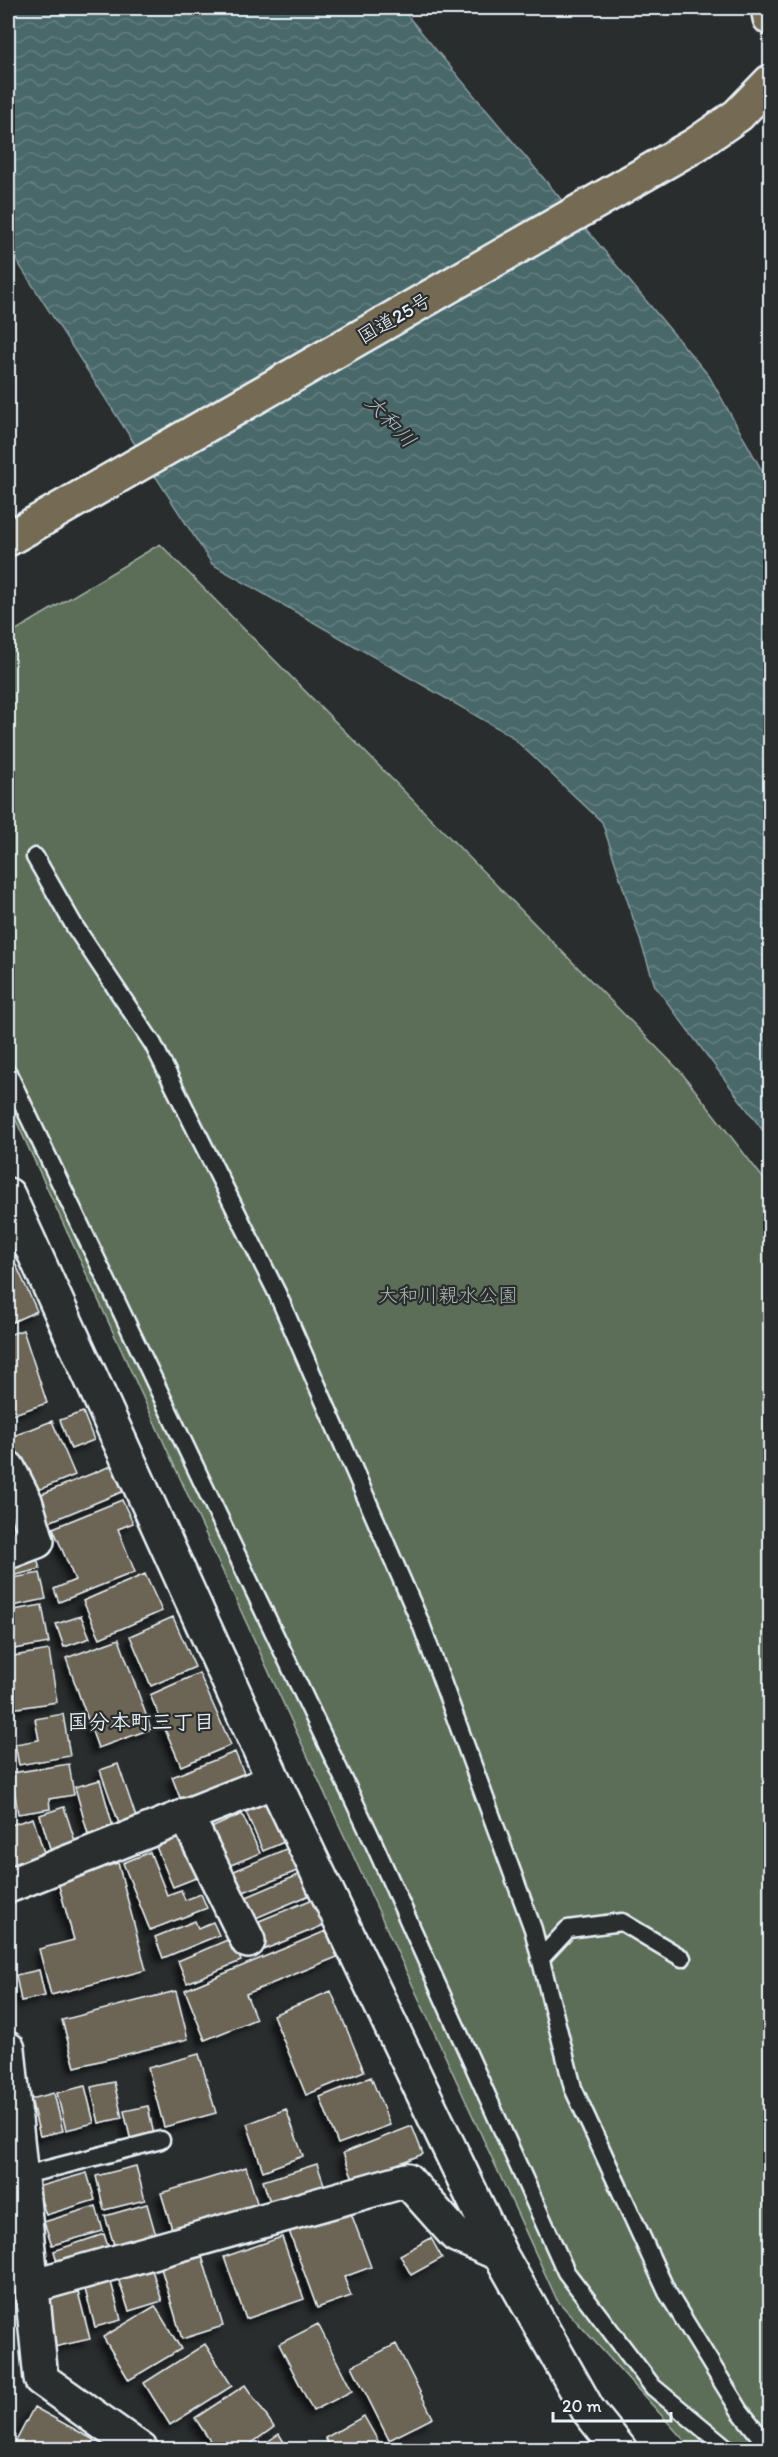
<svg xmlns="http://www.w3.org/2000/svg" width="778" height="2457" viewBox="0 0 778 2457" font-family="Itim,'Klee One',sans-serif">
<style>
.green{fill:#5d6e58;stroke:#a2b0a8;stroke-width:1.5}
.water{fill:url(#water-waves);stroke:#899fa3;stroke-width:1.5}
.building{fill:#6c6554;stroke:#e8f1f8;stroke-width:1.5;filter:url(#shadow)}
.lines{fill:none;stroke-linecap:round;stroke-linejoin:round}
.lane-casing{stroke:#e8f1f8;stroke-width:21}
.street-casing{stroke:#e8f1f8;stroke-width:38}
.highway-casing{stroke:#e8f1f8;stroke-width:38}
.lane{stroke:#2a2d2e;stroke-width:16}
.street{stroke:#2a2d2e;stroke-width:33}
.highway{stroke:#746b52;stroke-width:33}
.labels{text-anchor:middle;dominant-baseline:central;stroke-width:4.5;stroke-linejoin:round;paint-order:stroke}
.street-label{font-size:20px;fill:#e8f1f8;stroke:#2a2d2e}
.park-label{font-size:20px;fill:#a9b6b0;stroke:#2a2d2e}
.water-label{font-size:21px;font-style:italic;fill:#a9bac0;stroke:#2a2d2e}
.neighbourhood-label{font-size:21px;font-weight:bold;fill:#e8f1f8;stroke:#2a2d2e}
</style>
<defs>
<pattern id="water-waves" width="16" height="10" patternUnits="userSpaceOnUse" patternTransform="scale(1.5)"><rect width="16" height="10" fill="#4a686b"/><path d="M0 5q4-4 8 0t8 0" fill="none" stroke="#647e81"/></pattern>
<filter id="shadow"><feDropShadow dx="-5.5" dy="5.5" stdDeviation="3" flood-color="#0009"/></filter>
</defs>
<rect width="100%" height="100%" fill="#2a2d2e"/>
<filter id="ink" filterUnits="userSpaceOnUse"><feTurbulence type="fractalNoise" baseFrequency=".0167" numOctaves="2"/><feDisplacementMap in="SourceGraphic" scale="12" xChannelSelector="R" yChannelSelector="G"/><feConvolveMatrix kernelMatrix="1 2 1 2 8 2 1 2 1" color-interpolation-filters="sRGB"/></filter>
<g filter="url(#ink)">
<path class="green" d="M160,544l521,528 89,115v1262h-78l-135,-149 -549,-1197v-468z"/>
<path class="water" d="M8,8h393l308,368 61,109v655l-115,-154 -53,-164 -92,-87 -298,-171 -204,-317z"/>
<path class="building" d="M8,1247l29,64 -27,12 -2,-4z
M23,1330l24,73 -39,13v-81z
M83,1412l11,28 -23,9 -11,-29z
M52,1421l23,54 -42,17 -22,-55z
M118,1463l11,26 -80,33 -12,-26z
M122,1500l11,23 -15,6 17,43 -76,30 -5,-13 21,-9 -22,-52z
M8,1502l18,33 -18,7z
M35,1552l5,17 -32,8v-19z
M40,1573l6,26 -38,8v-28z
M145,1574l17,37 -62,27 -17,-37z
M42,1605l7,38 -41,7v-39z
M81,1616l9,22 -26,9 -8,-23z
M173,1617l22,50 -44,19 -21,-50z
M119,1639l32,90 -53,19 -32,-90z
M49,1650l8,52 -46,7 -3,-19v-33z
M199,1673l32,72 -50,21 -31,-71z
M63,1714l7,42 -51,9 -4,-21 24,-4 -4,-21z
M235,1752l11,26 -64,25 -10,-26z
M69,1764l5,31 -25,4 1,10 -32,5 -6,-41z
M118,1764l20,59 -17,6 -21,-59z
M100,1780l15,54 -25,7 -15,-54z
M274,1800l17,39 -28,12 -17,-39z
M64,1807l13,40 -25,8 -12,-40z
M242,1814l18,39 -34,14 -17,-38z
M33,1818l12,38 -33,11 -4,-14v-27z
M183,1833l18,43 -28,11 -18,-43z
M293,1846l9,23 -61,24 -9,-21z
M150,1852l17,43 14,-5 4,10 16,-6 6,14 -57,22 -27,-67z
M118,1863l28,107 -95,25 -12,-46 35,-9 -17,-61z
M303,1873l9,21 -61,26 -9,-21z
M313,1899l11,26 -61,25 -11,-26z
M195,1921l3,7 15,-6 6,13 -56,23 -8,-21z
M326,1931l11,26 -91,37 10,25 -51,21 -20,-50z
M232,1938l9,23 -54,22 -9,-22z
M39,1970l6,26 -24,5 -5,-26z
M176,1991l12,48 -113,28 -13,-47z
M331,1991l33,80 -58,24 -33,-80z
M199,2054l17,59 -52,14 -16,-59z
M371,2077l19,48 -52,19 -18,-47z
M114,2082l8,36 -23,5 -8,-36z
M85,2086l9,37 -28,7 -9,-37z
M54,2093l9,38 -23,5 -9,-37z
M148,2106l6,29 -23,6 -7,-30z
M286,2109l17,47 -40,15 -16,-47z
M412,2126l11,28 -69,27 -11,-28z
M317,2164l10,29 -54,18 -10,-30z
M136,2166l9,34 -41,10 -8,-34z
M246,2167l12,39 -85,26 -12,-39z
M87,2173l8,27 -49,15 -9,-28z
M147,2204l10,35 -41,12 -11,-35z
M348,2205l23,62 -27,10 7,19 -34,12 -29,-80z
M96,2206l7,25 -51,14 -8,-23z
M104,2234l7,22 -51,17 -6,-22z
M282,2237l22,62 -58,20 -22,-62z
M431,2238l11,20 -31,17 -11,-20z
M202,2256l21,70 -41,13 -21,-71z
M150,2264l12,37 -33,10 -12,-36z
M111,2282l10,38 -26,7 -10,-38z
M77,2288l13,51 -36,8 -11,-51z
M155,2306l26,43 -52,31 -26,-43z
M318,2324l34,67 -39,20 -34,-67z
M205,2344l27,42 -62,39 -26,-42z
M396,2344l37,74 -44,22 -37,-74z
M245,2385l29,42 -32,23h-26l-21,-32z
M34,2407l60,33 -5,10h-71l-5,-3z
M364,2416l19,34h-52l-6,-12z
M279,2434l10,16h-34z"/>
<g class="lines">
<defs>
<path id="lane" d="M35,857l40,70 78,117 124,249 144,331 112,305 40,159 94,204 73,119 30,38
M8,1073l363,764 195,435 87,115 76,63
M540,1959l28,-30 54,-7 60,36
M21,2176l140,-36"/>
<path id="street" d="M8,1195l266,586 226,473 88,156 32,40
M8,1468l17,33 12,40 -29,11
M186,1815l62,126
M8,1886l266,-105
M8,2049l33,330 100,71
M32,2286l375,-106 49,55 44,19"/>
<path id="highway" d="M768,8l2,10
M8,539l687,-394 43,-30 32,-33"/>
</defs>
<use href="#lane" class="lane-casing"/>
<use href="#street" class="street-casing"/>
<use href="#highway" class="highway-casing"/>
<use href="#lane" class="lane"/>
<use href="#street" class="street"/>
<use href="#highway" class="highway"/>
</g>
</g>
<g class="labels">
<g class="street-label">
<text transform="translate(394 318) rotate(-30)">国道25号</text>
</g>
<g class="park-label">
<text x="448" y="1295">大和川親水公園</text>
</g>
<g class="water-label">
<text transform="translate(391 421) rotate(47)">大和川</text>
</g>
<g class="neighbourhood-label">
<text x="141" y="1721">国分本町三丁目</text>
</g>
</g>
<rect width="778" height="2457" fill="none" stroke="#2a2d2e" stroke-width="30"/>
<rect x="15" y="15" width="748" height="2427" fill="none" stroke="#e8f1f8" stroke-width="2" filter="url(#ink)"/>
<path d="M553 2412v9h118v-9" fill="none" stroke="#e8f1f8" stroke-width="3"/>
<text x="562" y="2412" font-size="18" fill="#e8f1f8" stroke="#2a2d2e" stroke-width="4.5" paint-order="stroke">20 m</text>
</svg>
